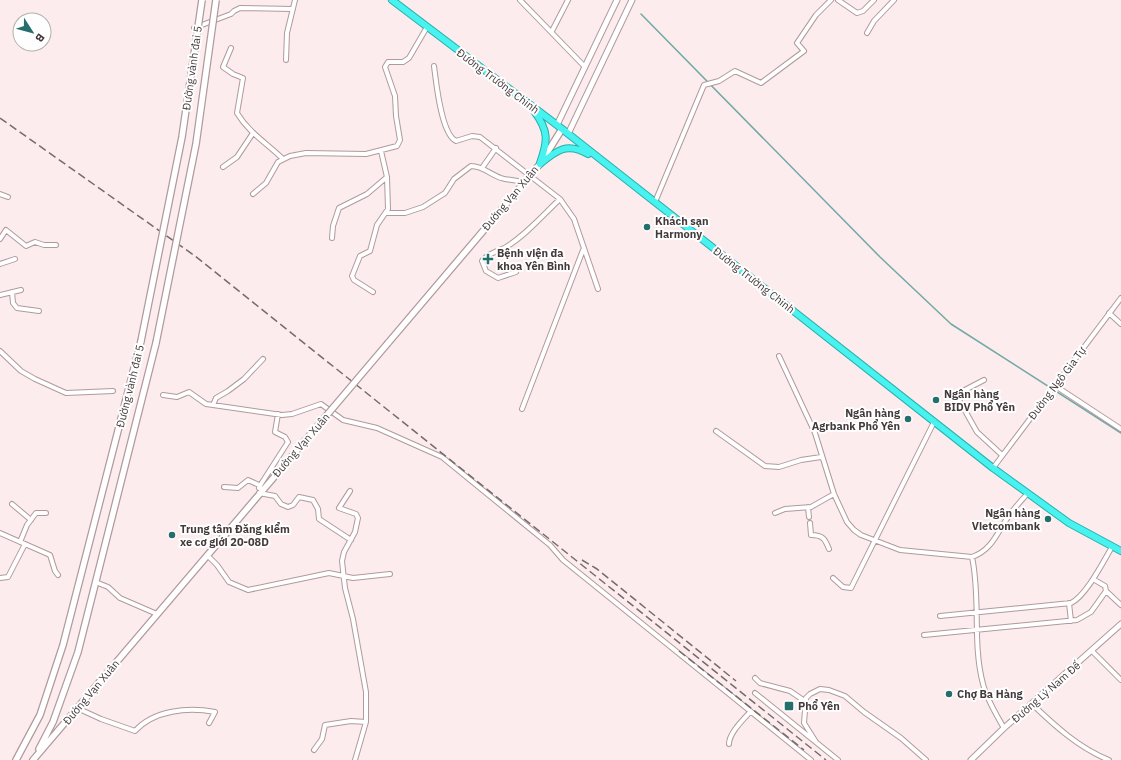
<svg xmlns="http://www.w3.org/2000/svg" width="1121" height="760" viewBox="0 0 1121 760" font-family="'IBM Plex Sans',sans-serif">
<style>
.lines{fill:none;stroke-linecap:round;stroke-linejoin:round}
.stream{stroke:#72a8a6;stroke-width:1.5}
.minor-casing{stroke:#b19a9c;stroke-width:6}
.tertiary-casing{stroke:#b19a9c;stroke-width:7}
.secondary-casing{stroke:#b19a9c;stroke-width:8}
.trunk-casing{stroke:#29b0ad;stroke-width:8}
.minor{stroke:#fff;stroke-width:4}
.tertiary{stroke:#fff;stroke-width:5}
.secondary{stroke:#fff;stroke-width:5.5}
.trunk{stroke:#48f2ee;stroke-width:6}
.rail{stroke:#766b6c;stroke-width:1.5;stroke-dasharray:8 4;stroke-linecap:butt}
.secondary-bridge-casing{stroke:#b19a9c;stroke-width:8;stroke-linecap:butt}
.secondary-bridge{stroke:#fff;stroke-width:5.5}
.poi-dot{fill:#246e6c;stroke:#fefefe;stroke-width:1.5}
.labels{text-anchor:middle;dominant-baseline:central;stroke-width:4;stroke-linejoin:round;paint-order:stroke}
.street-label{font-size:11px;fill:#443a3b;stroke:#fefefe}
.poi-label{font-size:11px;font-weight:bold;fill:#443a3b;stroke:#fefefe;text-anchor:start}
</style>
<rect width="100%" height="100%" fill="#fceced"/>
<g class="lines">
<path class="stream" d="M641,14l239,243 71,67 170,109"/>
<defs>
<path id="minor" d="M520,0l65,67
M838,0l19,13 6,-2 11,-11
M194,28l37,-14 3,-3 6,-3 53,1
M552,31l16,-31
M867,33l7,-12 20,-21
M231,48l-8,19 10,7 10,4 -6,35c12,20 31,31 46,46
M286,60l1,-27 8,-33
M434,66c2,15 7,68 22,75l16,-5 8,1 80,62 14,20 24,70
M223,167l14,-10 16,-24
M482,168l14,-20
M0,194l8,3
M253,194l13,-11 12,-21 12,-6 16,-3 60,1 31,-8 3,-6 -4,-24 -1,-20 -10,-29 3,-5h15l6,-4 18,-31
M655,202l49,-117 15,-4 16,-10 26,12 43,-32 -7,-8 19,-28 15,-15
M386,213h19l18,-6 22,-14 9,-14 17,-13c12,0 20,9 30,12 8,3 12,0 23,5
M332,238l1,-12 6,-18 28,-14 20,-17
M0,239l6,-9 20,16 9,-4 9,3h12
M0,264l15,-5
M516,272l-18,6 -12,-7 -4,-10c4,-7 17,-10 24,-14 20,-12 37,-32 54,-48
M12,292l1,11 4,5 22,3
M373,292l-19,-12 -2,-4 8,-20 10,-5 7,-26 11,-16 -1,-32 -6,-26
M0,295l21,-5
M1109,313l12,11
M0,351l21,20 14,8 31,14 47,-2
M779,356l36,77 19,61 13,28 7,8 7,5 39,15 72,7c20,-7 25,-24 36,-40 6,-9 13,-16 20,-24
M984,380l-23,12 -2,3v5l18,32 25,23
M1054,385l67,44
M163,395l14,2 12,-5 17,12 76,11 10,-1 29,-10 22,16 34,8 65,29 108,88 13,15 248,200
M213,405l3,-7 12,-7 16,-12 19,-20
M522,409l61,-159
M716,431l49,35 14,1 22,-7 20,-3
M993,468l128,-170
M224,487l14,1 10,-8 11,5
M261,489l-2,-1 2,-4 27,-42 -3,-5 -10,-5 3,-18
M350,491l-11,17 17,6 2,4 -3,14 -11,20 -2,9 3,27 8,31 13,73v30l-11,38
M259,493l16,3 6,8 7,3 5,-2 6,-8 14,3 5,9 1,10 32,21
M12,504l19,16
M808,507l1,10
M775,513l10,-4 26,-2 23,-13
M810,523l1,12c12,0 14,4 18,14
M0,533l50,22 5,16 3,4
M20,542l7,-17 9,-12h10
M207,555l10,10 12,17 19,8 81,-17 24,5 37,-4
M972,557c9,42 0,86 11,127 4,16 13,30 21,44
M0,578l8,-1 17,-33
M833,578l10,9 8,1 83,-166
M98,583l10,4 12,11 37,16
M1106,591l15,14
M1069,603l2,18
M940,616l131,-13c15,-7 32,-41 41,-56
M924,635l153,-15 14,-8 15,-21 -1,-5 -12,-7
M1092,651l29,29
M755,678l5,5 30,8 16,11
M755,693l83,67
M1032,704c23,22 47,44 77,56
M77,708l24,11 34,12c19,-21 53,-24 80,-19l-6,11
M816,742l-12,-19 2,-25 4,-4 10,-5 9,1 16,6 19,16 37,26 25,22
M729,744c0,-11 14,-24 21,-32
M314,750l8,-11 3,-14 26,-4 15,1"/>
<path id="tertiary" d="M557,125l60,-125
M568,134l64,-134
M971,760l33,-32 117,-104"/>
<path id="secondary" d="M388,343l152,-179 22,-35
M39,749l14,-27 25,-70 78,-309
M16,760l24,-45 23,-70 78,-304
M33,760l288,-338"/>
<path id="trunk" d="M392,0l165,125 436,343 76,55 52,28
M534,111c15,20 14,30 6,52
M540,164c17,-14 27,-22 48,-10"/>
</defs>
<use href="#minor" class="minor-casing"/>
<use href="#tertiary" class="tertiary-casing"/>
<use href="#secondary" class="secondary-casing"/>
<use href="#trunk" class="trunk-casing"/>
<use href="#minor" class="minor"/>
<use href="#tertiary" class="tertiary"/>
<use href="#secondary" class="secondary"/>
<use href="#trunk" class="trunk"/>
<path class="rail" d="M0,118l195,138 631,504
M582,560l15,9 139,112
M679,651l125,99"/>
<defs>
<path id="secondary-bridge" d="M141,341l41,-204 20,-137
M156,343l40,-199 20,-144
M321,422l67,-79"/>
</defs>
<use href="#secondary-bridge" class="secondary-bridge-casing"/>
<use href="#secondary-bridge" class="secondary-bridge"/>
</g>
<g class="poi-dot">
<circle cx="647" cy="227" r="4"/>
<path d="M486 253h4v4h4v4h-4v4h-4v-4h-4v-4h4z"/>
<circle cx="936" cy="400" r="4"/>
<circle cx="908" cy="419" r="4"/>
<circle cx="1048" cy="519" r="4"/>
<circle cx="172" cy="535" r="4"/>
<circle cx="949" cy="694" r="4"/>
<rect x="784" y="701" width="10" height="10" rx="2"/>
</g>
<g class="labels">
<g class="street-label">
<text transform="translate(192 68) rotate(-82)">Đường vành đai 5</text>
<text transform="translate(498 81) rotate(37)">Đường Trường Chinh</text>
<text transform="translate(510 198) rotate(-50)">Đường Vạn Xuân</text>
<text transform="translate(754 280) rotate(38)">Đường Trường Chinh</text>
<text transform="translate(1057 383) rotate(-53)">Đường Ngô Gia Tự</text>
<text transform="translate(130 386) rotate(-76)">Đường vành đai 5</text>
<text transform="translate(301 445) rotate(-49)">Đường Vạn Xuân</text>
<text transform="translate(91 692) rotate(-50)">Đường Vạn Xuân</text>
<text transform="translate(1046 692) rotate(-41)">Đường Lý Nam Đế</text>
</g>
<g class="poi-label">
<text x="655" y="221">Khách sạn<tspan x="655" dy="13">Harmony</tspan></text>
<text x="497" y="253">Bệnh viện đa<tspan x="497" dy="13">khoa Yên Bình</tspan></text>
<text x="944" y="394">Ngân hàng<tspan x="944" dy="13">BIDV Phổ Yên</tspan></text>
<text x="900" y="413" text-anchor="end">Ngân hàng<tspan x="900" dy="13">Agrbank Phổ Yên</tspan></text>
<text x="1040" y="513" text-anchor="end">Ngân hàng<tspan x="1040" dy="13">Vietcombank</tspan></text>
<text x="180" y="529">Trung tâm Đăng kiểm<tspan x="180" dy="13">xe cơ giới 20-08D</tspan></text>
<text x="957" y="694">Chợ Ba Hàng</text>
<text x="798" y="706">Phổ Yên</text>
</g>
</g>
<g transform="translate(32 32) rotate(126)"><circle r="19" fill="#fefefe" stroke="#b4b0b0"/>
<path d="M0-3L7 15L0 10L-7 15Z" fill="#246e6c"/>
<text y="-6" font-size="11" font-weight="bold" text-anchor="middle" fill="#443a3b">B</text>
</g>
</svg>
